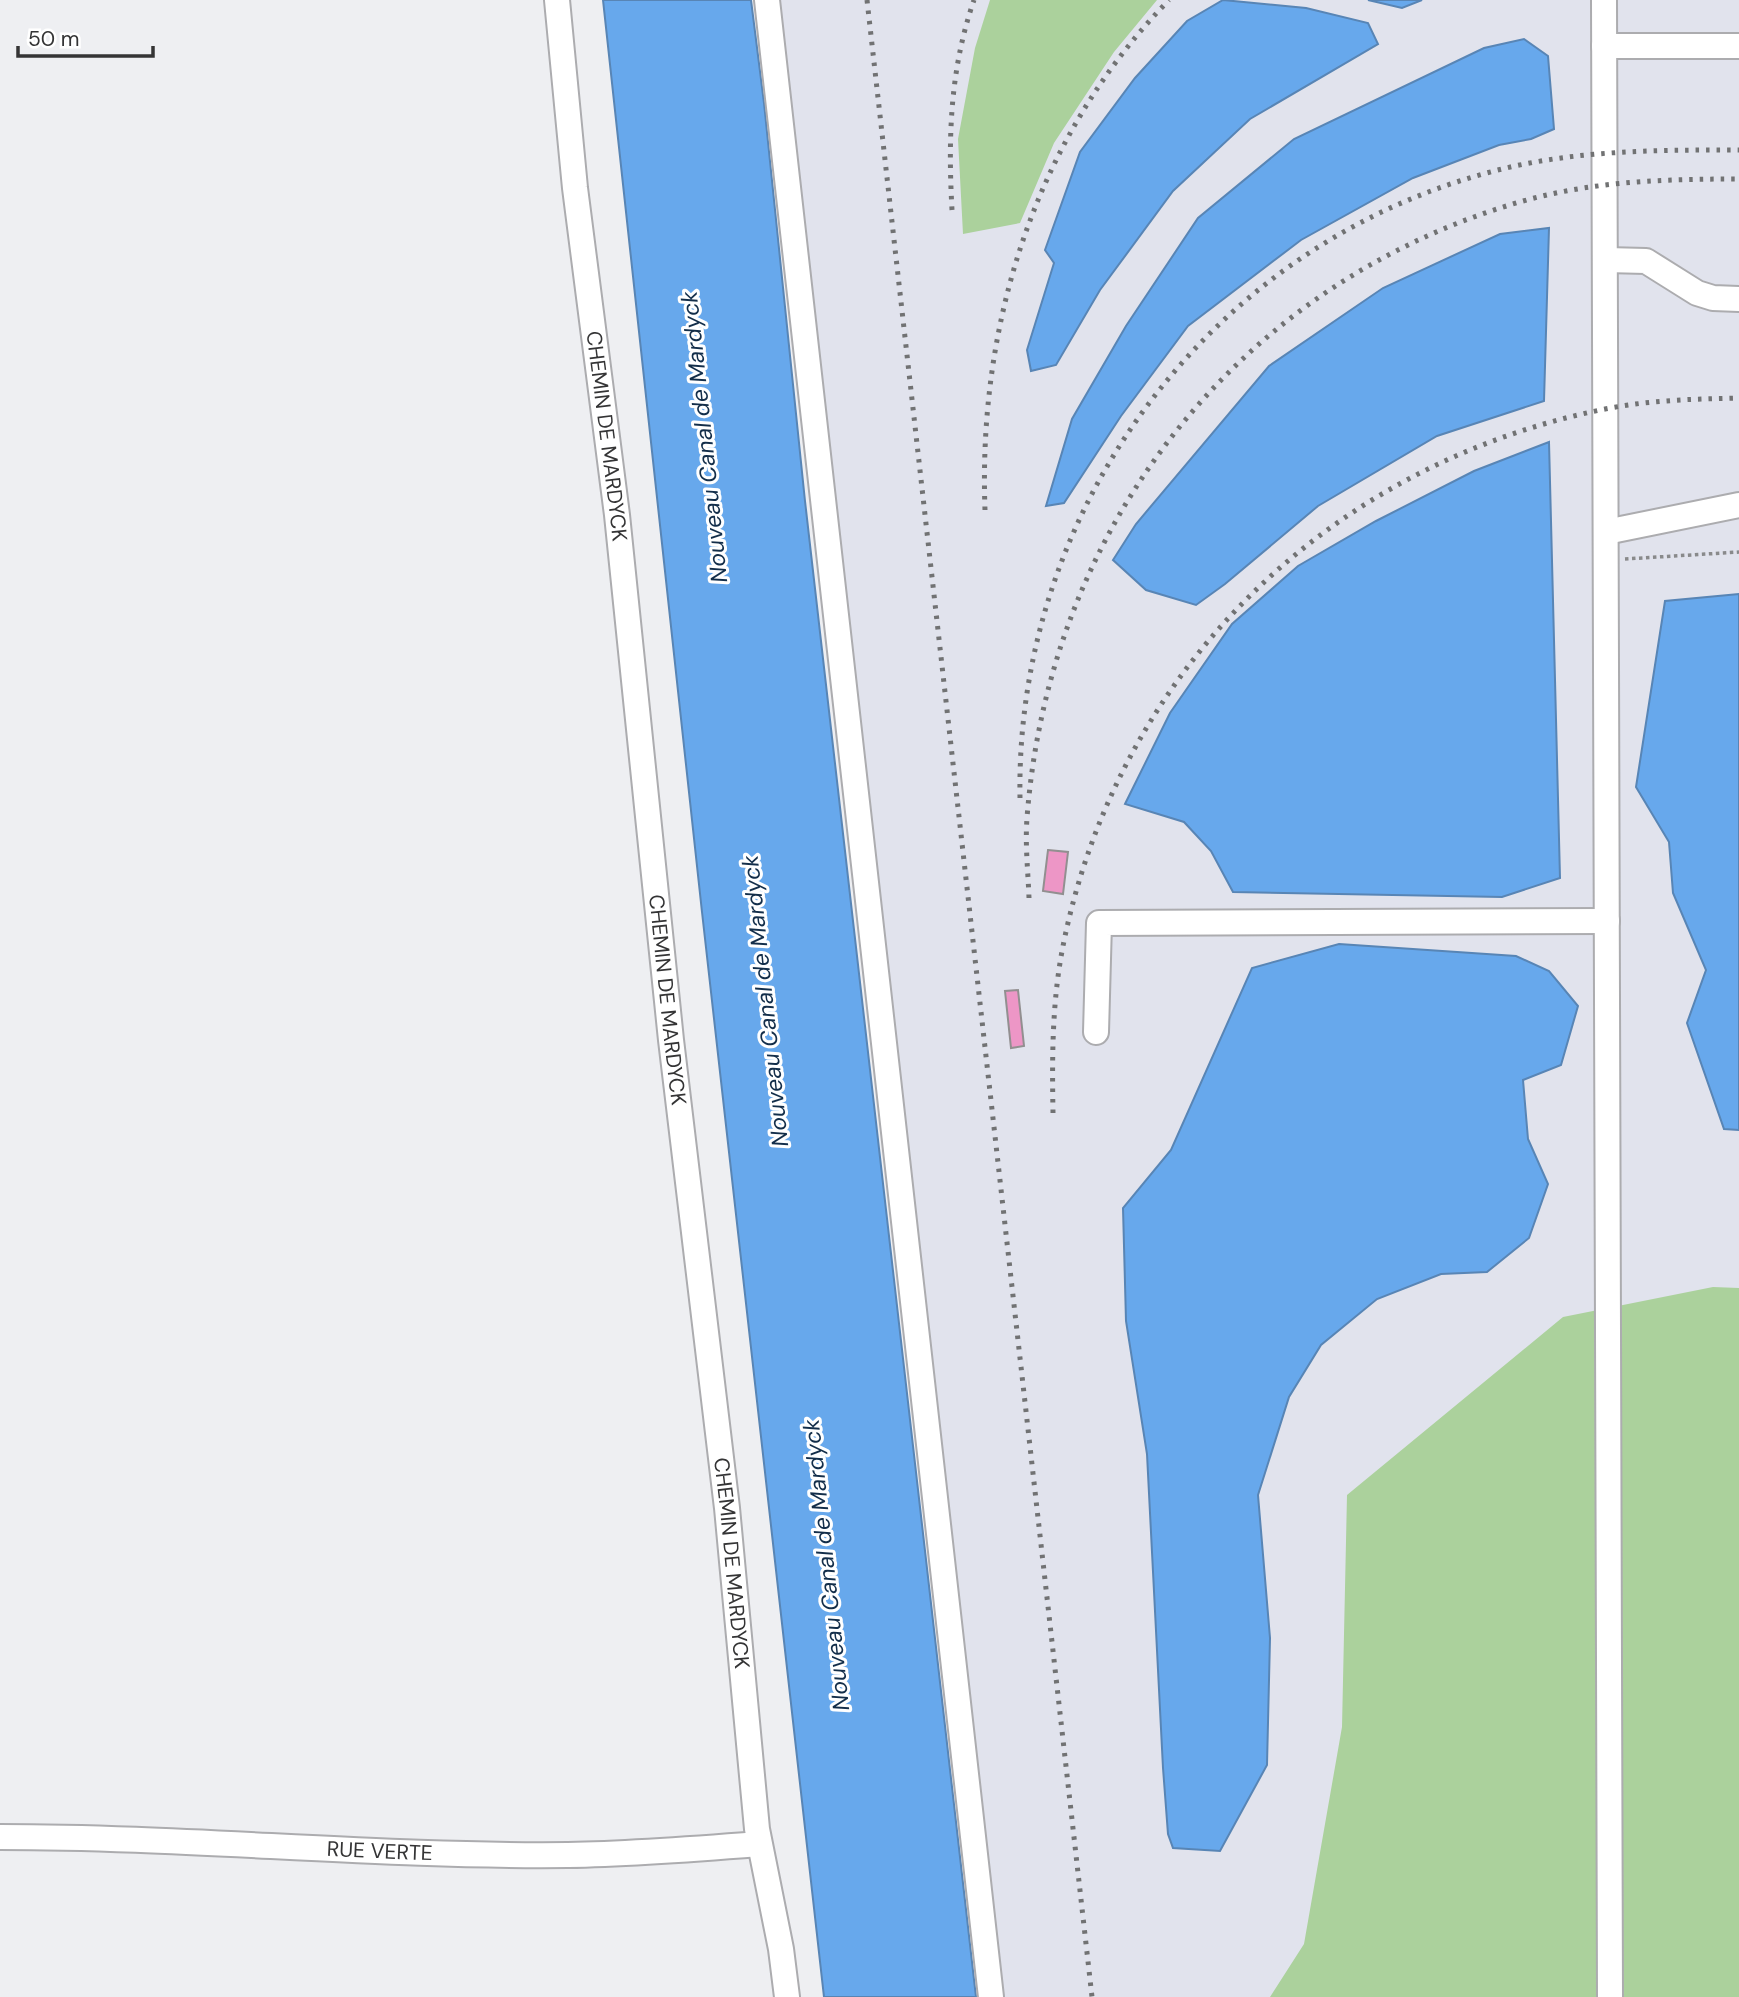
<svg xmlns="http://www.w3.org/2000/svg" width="1739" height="1997" viewBox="0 0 1739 1997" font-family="'DM Sans',sans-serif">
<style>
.built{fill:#e1e3ed}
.green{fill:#abd19c}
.water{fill:#67a8ec;stroke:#5885b5;stroke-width:2}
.building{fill:#ed96c6;stroke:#928f90;stroke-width:2}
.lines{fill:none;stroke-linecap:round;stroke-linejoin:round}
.minor-casing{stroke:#acacaf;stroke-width:28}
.path{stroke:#898a8b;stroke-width:3.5;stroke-dasharray:3.5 3.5;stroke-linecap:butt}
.minor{stroke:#fff;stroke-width:24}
.rail{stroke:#717273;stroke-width:5;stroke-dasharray:3.5 7;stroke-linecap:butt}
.labels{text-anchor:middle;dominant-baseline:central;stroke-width:6;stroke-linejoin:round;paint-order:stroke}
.street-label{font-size:21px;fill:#343435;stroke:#fff}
.water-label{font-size:23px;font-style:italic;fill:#132e4a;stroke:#fff}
</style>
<rect width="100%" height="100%" fill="#eeeff2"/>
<path class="built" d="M778,0h961v1997h-735z"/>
<path class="green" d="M990,0h167l-43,52 -60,91 -34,80 -57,11 -5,-95 17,-91z
M1713,1287l26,1v709h-469l34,-53 38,-217 5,-232 216,-178z"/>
<path class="water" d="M603,0h148l13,103 41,398 171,1496h-152l-122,-1085z
M1223,0l83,8 62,15 10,21 -128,75 -77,72 -73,99 -44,75 -25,6 -4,-21 27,-87 -9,-13 35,-98 55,-74 52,-57z
M1368,0h54l-20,8z
M1524,39l24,17 6,73 -23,10 -32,6 -86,33 -112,62 -113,86 -67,90 -57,87 -18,3 26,-87 54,-93 72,-108 96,-79 190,-91z
M1549,228l-5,173 -107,35 -119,70 -93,78 -29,21 -50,-15 -33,-30 23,-36 133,-158 114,-78 117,-54z
M1549,442l11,436 -58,19 -269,-5 -22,-41 -27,-29 -59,-18 45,-91 62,-89 66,-58 78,-45 98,-50z
M1739,594v536l-15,-1 -37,-106 19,-53 -33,-77 -4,-51 -33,-55 29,-186z
M1339,944l177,12 33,15 29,35 -17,59 -38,15 5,59 20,45 -19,54 -42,34 -46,2 -64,25 -56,46 -32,52 -31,98 12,143 -3,127 -47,86 -47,-3 -5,-14 -5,-66 -16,-314 -21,-133 -3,-113 48,-58 81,-182z"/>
<path class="building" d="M1048,850l20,2 -5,42 -20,-3z
M1018,990l6,56 -13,2 -6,-57z"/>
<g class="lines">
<defs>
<g id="minor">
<path id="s1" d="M557,0l18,188 42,327 54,525 56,468 30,321 24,120 6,48"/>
<path d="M767,0l224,1997"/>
<path d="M1604,0l6,1997"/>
<path d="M1604,46h135"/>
<path d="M1606,260l40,1 51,32 16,5 26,1"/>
<path d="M1606,532l133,-27"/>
<path d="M1096,1032l3,-109 508,-2"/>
<path id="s2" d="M0,1837c190,0 379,20 568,18 64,-1 128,-6 191,-11"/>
</g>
</defs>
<use href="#minor" class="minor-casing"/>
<path class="path" d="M1625,559l114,-7"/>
<use href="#minor" class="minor"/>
<path class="rail" d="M867,0l225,1997
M952,210c-4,-72 -2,-141 22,-210
M985,510c-7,-187 51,-374 184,-510
M1020,798c-5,-286 186,-547 463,-624 84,-24 169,-24 256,-24
M1029,898c-1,-27 -4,-54 -2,-80 22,-292 212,-536 496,-617 71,-20 143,-22 216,-22
M1053,1113c-1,-56 -1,-111 10,-167 55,-277 267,-482 542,-537 45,-9 89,-10 134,-11"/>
</g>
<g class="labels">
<g class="street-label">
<text stroke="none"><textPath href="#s1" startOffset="439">CHEMIN DE MARDYCK</textPath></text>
<text stroke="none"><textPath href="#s1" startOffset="1006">CHEMIN DE MARDYCK</textPath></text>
<text stroke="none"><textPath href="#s1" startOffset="1573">CHEMIN DE MARDYCK</textPath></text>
<text stroke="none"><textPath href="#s2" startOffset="380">RUE VERTE</textPath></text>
</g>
<g class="water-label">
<text transform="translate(704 437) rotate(-96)">Nouveau Canal de Mardyck</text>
<text transform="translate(765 1001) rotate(-96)">Nouveau Canal de Mardyck</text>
<text transform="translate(826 1565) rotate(-96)">Nouveau Canal de Mardyck</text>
</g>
</g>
<path d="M18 46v10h135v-10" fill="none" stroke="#343435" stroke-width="3.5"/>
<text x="28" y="46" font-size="21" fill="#343435" stroke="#ffffff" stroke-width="5" paint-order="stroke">50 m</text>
</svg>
